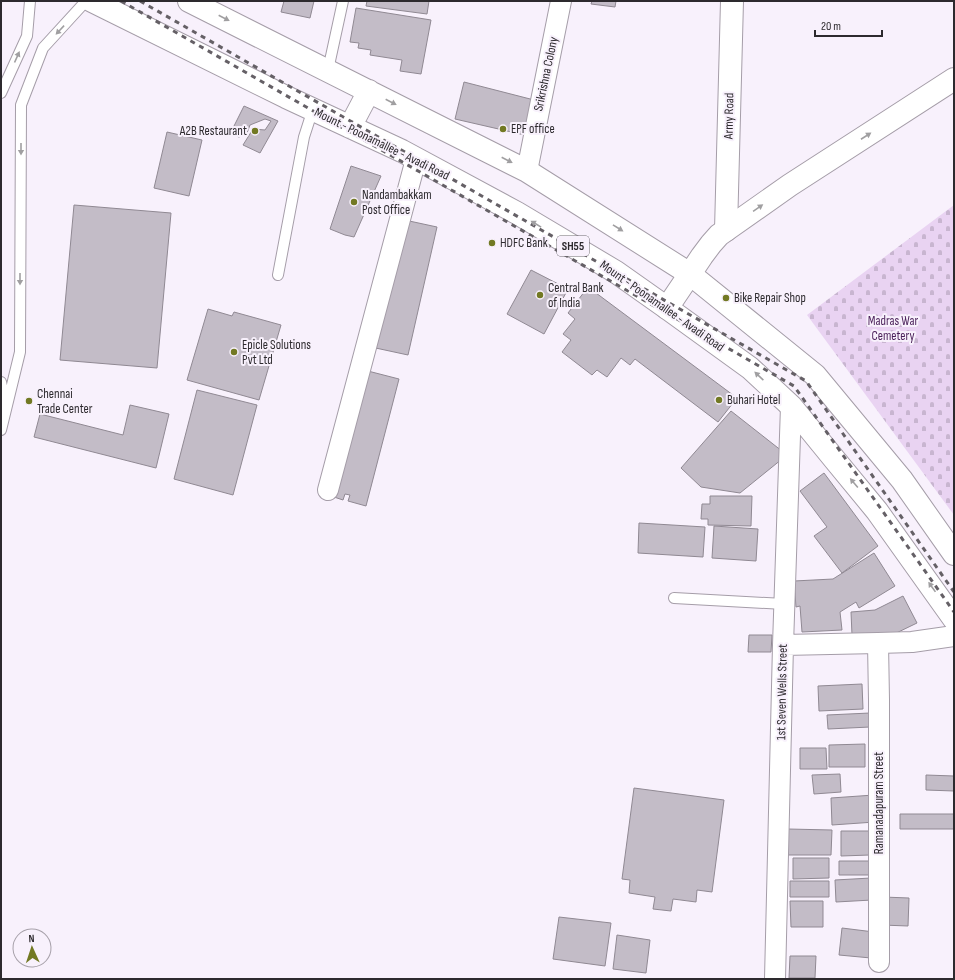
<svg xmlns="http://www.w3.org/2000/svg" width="955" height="980" viewBox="0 0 955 980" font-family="'Sofia Sans Condensed',sans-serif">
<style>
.cemetery{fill:url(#cemetery-stones)}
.building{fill:#c3bcc7;stroke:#908993}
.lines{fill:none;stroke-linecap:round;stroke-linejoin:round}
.service-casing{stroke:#a59da8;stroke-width:12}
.minor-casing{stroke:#a59da8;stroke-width:22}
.tertiary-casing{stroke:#a59da8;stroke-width:24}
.secondary-casing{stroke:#a59da8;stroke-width:24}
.primary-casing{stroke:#a59da8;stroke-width:24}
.service{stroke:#fff;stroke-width:10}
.minor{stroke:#fff;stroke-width:20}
.tertiary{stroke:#fff;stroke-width:22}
.secondary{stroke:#fff;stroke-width:22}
.primary{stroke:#fff;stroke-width:22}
.rail{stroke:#656066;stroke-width:3;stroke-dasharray:5 5;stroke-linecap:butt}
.oneway{fill:#a09fa1}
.poi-dot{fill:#727923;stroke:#f8f1fc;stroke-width:1.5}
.labels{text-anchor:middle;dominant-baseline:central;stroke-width:4;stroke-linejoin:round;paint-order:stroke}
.shield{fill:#f8f1fc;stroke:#6a666c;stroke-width:1}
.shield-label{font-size:12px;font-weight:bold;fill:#2d2a2e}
.street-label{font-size:13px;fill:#2d2a2e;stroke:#f8f1fc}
.poi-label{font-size:13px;fill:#2d2a2e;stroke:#f8f1fc;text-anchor:start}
.park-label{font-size:13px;fill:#491f58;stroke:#f8f1fc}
</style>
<defs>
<pattern id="cemetery-stones" width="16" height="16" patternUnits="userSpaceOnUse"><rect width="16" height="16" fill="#e9d3f2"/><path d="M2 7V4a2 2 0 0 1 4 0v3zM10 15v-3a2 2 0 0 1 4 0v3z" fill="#c8b5d0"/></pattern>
</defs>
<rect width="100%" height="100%" fill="#f8f1fc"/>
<path class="cemetery" d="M954,205v310l-147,-200z"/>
<path class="building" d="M284,1h30l-4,17 -29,-6z
M367,1h62l-2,13 -61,-8z
M592,1h24l-1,6 -24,-3z
M356,8l75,12 -10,54 -21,-3 2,-11 -32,-5 1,-5 -13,-2 1,-5 -9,-1z
M464,82l74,19 -9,35 -74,-17z
M244,106l34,15 -18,32 -17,-8 10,-16 12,1 6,-9 -6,-2 -15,6 -3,8 -8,4 -9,-3z
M167,132l35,8 -13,56 -35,-8z
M351,166l30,10 -27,61 -9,-2 -15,-6z
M74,205l97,8 -14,155 -97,-8z
M400,219l37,8 -29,128 -37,-8z
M531,270l37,19 -24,45 -37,-20z
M588,287l149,111 -19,24 -83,-63 -5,6 -9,-7 -14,19 -10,-7 -5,5 -30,-23 9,-12 -8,-6 12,-15 -7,-6z
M208,309l24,7 2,-4 47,13 -22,75 -72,-20z
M364,370l35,9 -33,127 -18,-5 2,-6 -5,-1 -2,6 -9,-3z
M197,390l60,15 -24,90 -59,-16z
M130,405l39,9 -13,54 -122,-31 6,-23 83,21z
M731,411l56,44 -47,38 -39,-6 -20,-19z
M824,473l54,73 -36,27 -28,-37 13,-9 -27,-36z
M710,496h42l-1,30 -43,-1v-6h-7l1,-15h8z
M639,523l66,4 -2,30 -65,-4z
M714,526l44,3 -2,32 -44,-3z
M874,553l21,33 -36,22 -3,-6 -16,10 2,18 -40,2 -2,-26 -4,1 -2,-26 39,-2z
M903,596l14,27 -29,14 -36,-2 -1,-23 24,-2z
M749,635h23l-1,17h-23z
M862,684l1,25 -44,2 -1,-25z
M870,713v14l-42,2 -1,-14z
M865,744v23h-36v-22z
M800,748h26l1,21h-27z
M840,774l1,18 -27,2 -2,-19z
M926,775l28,1v15l-28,-1z
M634,788l90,12 -12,92 -15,-2 -1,12 -23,-3 -2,12 -18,-2 2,-12 -26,-4 1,-13 -8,-1z
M874,795l1,27 -43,3 -1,-27z
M900,814h54v15h-54z
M788,829l44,1 -1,25h-43z
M841,831h29v24l-29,1z
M793,858h36v20l-36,1z
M839,861h32v14h-32z
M871,878l1,22 -36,2 -1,-22z
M790,881h39v16h-39z
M883,897l26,1 -1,28 -26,-1z
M790,901h33v26h-32z
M559,917l52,6 -6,43 -52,-7z
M842,928l32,4 -3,26 -32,-3z
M617,935l33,5 -4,33 -33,-4z
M790,956h26l-1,22h-26z"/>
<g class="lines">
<defs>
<path id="service" d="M328,70l15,-69
M1,93l26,-57 3,-35
M278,275l26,-138 9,-28
M1,382l5,25
M1,430l19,-78 1,-247 22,-57 43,-47
M674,598l110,6"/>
<path id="minor" d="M527,171l34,-170
M328,490l88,-331
M878,643l1,57v262
M783,645l95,-2 34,-1 42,-6
M775,979l8,-334 8,-239"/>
<path id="tertiary" d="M726,230l6,-229"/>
<path id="secondary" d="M667,308l35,-52 9,-12 8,-9 71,-50 164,-106"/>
<path id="primary" d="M92,1l194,96 116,54 115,62 99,59 51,36 83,60 41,38 44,54 42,51 77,108
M189,1l338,170 163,103 125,101 87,105 52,74
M350,127l19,-36"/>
</defs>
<use href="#service" class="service-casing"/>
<use href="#minor" class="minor-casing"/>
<use href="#tertiary" class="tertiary-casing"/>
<use href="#secondary" class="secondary-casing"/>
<use href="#primary" class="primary-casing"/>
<use href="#service" class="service"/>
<use href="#minor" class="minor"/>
<use href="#tertiary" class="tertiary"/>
<use href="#secondary" class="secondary"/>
<use href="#primary" class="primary"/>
<path class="rail" d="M121,1l673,385 160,226
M140,1l666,380 148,211"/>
</g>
<defs><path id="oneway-solid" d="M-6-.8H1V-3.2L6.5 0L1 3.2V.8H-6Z"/></defs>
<g class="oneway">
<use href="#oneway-solid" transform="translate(224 18) rotate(27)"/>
<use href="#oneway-solid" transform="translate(60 30) rotate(133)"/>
<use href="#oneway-solid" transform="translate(17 57) rotate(-66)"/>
<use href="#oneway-solid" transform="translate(391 102) rotate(27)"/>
<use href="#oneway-solid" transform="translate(866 136) rotate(-33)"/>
<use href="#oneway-solid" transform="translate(21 149) rotate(90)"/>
<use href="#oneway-solid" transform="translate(507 160) rotate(27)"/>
<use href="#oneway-solid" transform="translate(758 208) rotate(-35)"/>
<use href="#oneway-solid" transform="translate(536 224) rotate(-149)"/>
<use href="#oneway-solid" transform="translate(618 228) rotate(32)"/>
<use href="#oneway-solid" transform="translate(20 279) rotate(90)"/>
<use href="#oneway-solid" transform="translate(759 376) rotate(-137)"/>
<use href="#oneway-solid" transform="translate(854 483) rotate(-130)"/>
<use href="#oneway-solid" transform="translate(932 587) rotate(-125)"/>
</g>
<g class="poi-dot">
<circle cx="503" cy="129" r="4"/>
<circle cx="255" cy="131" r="4"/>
<circle cx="354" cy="202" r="4"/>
<circle cx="492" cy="243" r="4"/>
<circle cx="540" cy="295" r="4"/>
<circle cx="726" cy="298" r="4"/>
<circle cx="234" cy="352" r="4"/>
<circle cx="719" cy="400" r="4"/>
<circle cx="29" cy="401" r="4"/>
</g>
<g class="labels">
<rect class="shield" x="557" y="236" width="32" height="20" rx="3"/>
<g class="shield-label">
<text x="573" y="246">SH55</text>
</g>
<g class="street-label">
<text transform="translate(546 74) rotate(-78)">Srikrishna Colony</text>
<text transform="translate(729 116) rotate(-89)">Army Road</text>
<text transform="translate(382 144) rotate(26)">Mount - Poonamallee - Avadi Road</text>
<text transform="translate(662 306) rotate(35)">Mount - Poonamallee - Avadi Road</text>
<text transform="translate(782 692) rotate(-89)">1st Seven Wells Street</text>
<text transform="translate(879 803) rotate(-90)">Ramanadapuram Street</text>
</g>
<g class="poi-label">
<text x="511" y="129">EPF office</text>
<text x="247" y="131" text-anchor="end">A2B Restaurant</text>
<text x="362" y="195">Nandambakkam<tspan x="362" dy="15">Post Office</tspan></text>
<text x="500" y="243">HDFC Bank</text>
<text x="548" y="288">Central Bank<tspan x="548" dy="15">of India</tspan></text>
<text x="734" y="298">Bike Repair Shop</text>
<text x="242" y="345">Epicle Solutions<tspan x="242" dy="15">Pvt Ltd</tspan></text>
<text x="37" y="394">Chennai<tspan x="37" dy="15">Trade Center</tspan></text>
<text x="727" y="400">Buhari Hotel</text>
</g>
<g class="park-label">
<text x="893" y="321">Madras War<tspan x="893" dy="15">Cemetery</tspan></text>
</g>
</g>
<rect width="955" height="980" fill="none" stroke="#2d2a2e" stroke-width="4"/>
<g transform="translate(32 948) rotate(357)"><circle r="19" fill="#f8f1fc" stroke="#a7a1aa"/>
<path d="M0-3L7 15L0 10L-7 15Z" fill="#727923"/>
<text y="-6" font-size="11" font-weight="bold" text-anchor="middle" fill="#2d2a2e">N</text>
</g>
<path d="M815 30v6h67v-6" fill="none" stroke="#2d2a2e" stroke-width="2"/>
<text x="821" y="30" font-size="12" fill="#2d2a2e" stroke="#f8f1fc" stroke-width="3" paint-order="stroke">20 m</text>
</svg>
